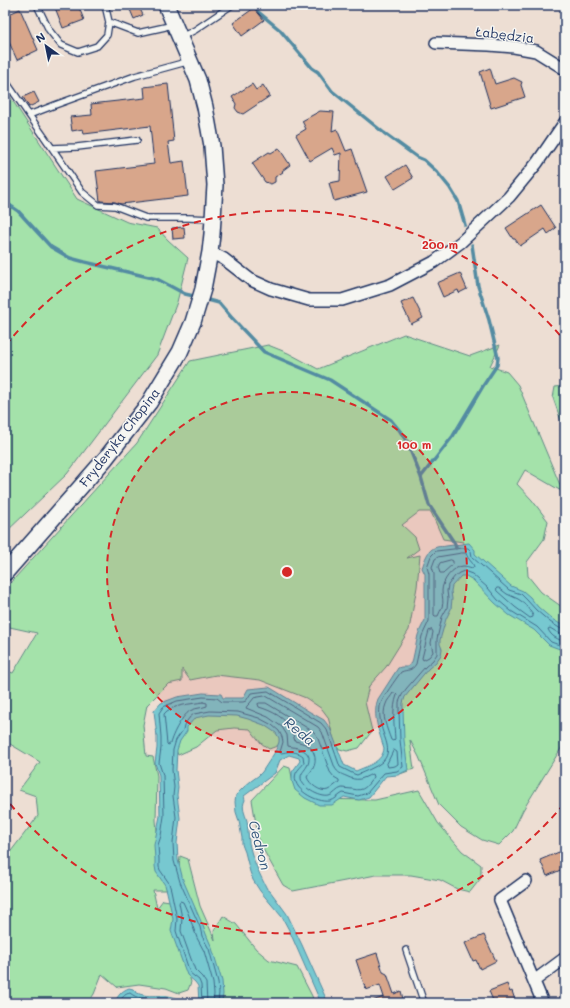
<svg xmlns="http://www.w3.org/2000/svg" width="570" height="1008" viewBox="0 0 570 1008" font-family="Mali,sans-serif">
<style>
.green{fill:#a4e2aa;stroke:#608884}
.water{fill:#77c8d0;stroke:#528ba2}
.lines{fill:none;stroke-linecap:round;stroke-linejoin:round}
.shore{stroke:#406c8c;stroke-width:1}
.stream{stroke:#528ba2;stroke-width:3.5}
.building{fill:#d8a68b;stroke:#1b2f5e}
.lane-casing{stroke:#1b2f5e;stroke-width:8}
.street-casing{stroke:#1b2f5e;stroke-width:14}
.secondary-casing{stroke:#1b2f5e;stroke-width:18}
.lane{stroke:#f6f6f2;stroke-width:5.5}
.street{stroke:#f6f6f2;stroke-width:11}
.secondary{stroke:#f6f6f2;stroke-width:15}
.ring{fill:none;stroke:#d62828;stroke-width:2;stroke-dasharray:7 5}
.labels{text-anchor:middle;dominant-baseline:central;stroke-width:3;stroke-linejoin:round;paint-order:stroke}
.street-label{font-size:13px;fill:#1b2f5e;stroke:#f6f6f2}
.water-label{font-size:14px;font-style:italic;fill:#32557a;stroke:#f6f6f2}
.centre{fill:#d62828;stroke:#f6f6f2;stroke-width:2}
.ring-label{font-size:12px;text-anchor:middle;font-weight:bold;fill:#d62828;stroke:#f6f6f2;stroke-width:3;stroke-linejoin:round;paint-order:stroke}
</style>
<rect width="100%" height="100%" fill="#edded3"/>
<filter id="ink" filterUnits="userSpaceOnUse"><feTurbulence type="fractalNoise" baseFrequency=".025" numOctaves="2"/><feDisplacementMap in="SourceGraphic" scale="8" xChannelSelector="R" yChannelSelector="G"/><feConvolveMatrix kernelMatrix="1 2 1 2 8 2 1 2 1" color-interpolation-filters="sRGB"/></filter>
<g filter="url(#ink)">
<path class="green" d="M5,89l72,110 50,23 30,6 11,12 20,18 -11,44 -20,53 -90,119 -62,59z
M404,334l66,22 30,-11 -10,21 17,6 11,13 45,107 -38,-22 -8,14 15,16 16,21 -4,18 -17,23 1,14 13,16 24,17v133l-42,68 -10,21 -14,14 -17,-5 -21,-13 -22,-22 -20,-48 -9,-17 4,29 -14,5 -7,-48 55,-144 23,-22 -8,-18 -20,-3 -12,-27h-12l-17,13 13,12 4,12 -12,9 13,-3 -3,32 -8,43 -23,37 -17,19 -4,16 7,29 -13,17 -12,3 -11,-3 -8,-31 -6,-8 -16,-11 -46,-18 -44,-5 -26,5 -8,-11v12l-14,3 -21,21 -4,20 3,31 7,1 4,19 -1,44 4,46 7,24h-14l4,18 6,-8 7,1 11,47 10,34 -3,8 -9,3 -13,-5 -27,-4 -22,3 -15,-13 -8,20 -6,9h-83v-149l3,1 30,-39 -2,-20 -17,-6 21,-28 -35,-21v-71l8,3 24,-40 -32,-7v-37l132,-146 53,-82 78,-16 20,8 30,16z
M565,386v46l-12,-34 2,-11z
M204,696l95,42 -30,11 -8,-6 -11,-14 -16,-1 -17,2 -21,17 -18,8 -7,-17z
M284,766l6,2 4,18 14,13 67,1 44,-10 19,33 24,28 19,14v13l-11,14 -13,-3 -17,-9 -29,-5h-35l-83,16 -10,-6 -24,-43 -7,-42z
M180,856l8,3 12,47 15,34 -1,-9 9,-15 13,8 20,25 13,11 28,7 15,29 2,7h-103l-32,-136z"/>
<path class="water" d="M469,543l6,7v4l36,32 12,5 7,6 8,10 14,12 13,8v24l-16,-6 -15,-15 -25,-15 -14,-12 -22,-23 -7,-4h-5l-9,10 -1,5 1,8 -1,10 -5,10 -6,21v4l2,5 -1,6 -5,7 -8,7 -19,23 -4,5 -2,6v6l1,31 4,30 -10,5 -12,1 -17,21 -10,3 -15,-3 -12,8h-13l-14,-7 -10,-8 -3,-9v-9l8,-11 -1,-3 -10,-3 -9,5 -5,13 -31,23 1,4c-4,8 0,13 2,21 1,7 1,14 2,22 3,16 11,32 18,46l3,2 17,23 15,31 26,58h-7l-32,-73 -7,-13 -22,-26 -7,-11 -3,-8 -5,-20 -2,-5 -1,-3v-6l-3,-17 -3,-9 -1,-10 1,-7 9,-9 6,-5 7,-5 4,-4 13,-20 4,-10v-4l-3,-5 -12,-8 -16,-6 -11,-3 -28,-1 -14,3 -8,9v4l-7,10 -3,9 -1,20 2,17 -1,8 3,23 -3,25 1,17 5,20 20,46 3,8 6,14 10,33 1,13 -1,9h-23l-1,-17 -3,-4 -8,-7 -16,-44 2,-12 -6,-27 -2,-7 -9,-13 -1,-6v-7l-1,-14 6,-29 -1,-41 -4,-12 2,-15v-11l-3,-26 7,-8 16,-6 26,-4 18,1 2,4h20l5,-9 21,-2 41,25 14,8 6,8 14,37 12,6c11,-5 27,-9 28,-23 -5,-16 -12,-33 -6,-49l20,-31 3,-1h6l5,-4 6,-28 2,-5 5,-10v-46l-3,-6c3,-8 5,-19 15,-21 3,-1 6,0 9,-1z
M129,988l4,1c10,14 36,-1 50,14h-69c4,-7 7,-12 15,-15z"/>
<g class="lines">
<path class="shore" d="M462,553h4c2,7 7,9 8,14l-2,1c-3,-1 -6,-2 -9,-2 -11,1 -21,15 -21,25 0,6 2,11 0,16 -1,3 -3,6 -4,9h-3l-1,-1v-42l-2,-6 3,-8 3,-2z
M451,560l2,1v3l-10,9h-3l-2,-6 2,-4z
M497,588h2l8,6 11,5 6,4 9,12v2l-3,1 -15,-11 -18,-16z
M432,630l1,2 -2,11 2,9 -4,5 -6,3 -1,-2 5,-20 2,-7z
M565,635l-5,-1 -10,-6 -2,1c3,8 10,10 17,13
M393,693h2l2,2c-5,14 -3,29 -2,44l-2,2 -2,-1c-4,-11 -10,-25 -5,-36 1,-4 5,-7 7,-11z
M266,696l52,31 4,5 13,36c3,5 6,6 11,8 12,6 15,3 26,-2h1l1,3c-8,9 -9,15 -22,12 -3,0 -7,-1 -10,-1 -5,1 -8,7 -13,8 -9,2 -29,-9 -28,-19 0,-4 4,-7 6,-11 2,-3 2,-5 2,-9 -3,-9 -13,-9 -21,-11l-1,-11 -5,-8 -14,-10 -22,-9 1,-2 3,-3 4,-5z
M203,702l4,1v3c-5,2 -11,2 -15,4 -9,3 -20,25 -22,34l-2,1 -1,-1 -3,-30c6,-9 28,-10 39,-12z
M260,703h6l48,29 3,4 13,36 4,5 5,3v2c-3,2 -7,6 -11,8 -7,3 -19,-6 -21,-13 2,-4 6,-7 7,-11 3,-7 0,-17 -7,-21 -4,-2 -8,-3 -12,-4 -1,-3 -2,-6 -3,-9 -5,-14 -20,-21 -33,-25l-1,-3z
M394,750l3,2 1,12 -3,2 -7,1 -1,-3z
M119,1003c3,-5 5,-9 11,-10 15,12 31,1 47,10
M202,1003l-1,-18 -2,-5 -9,-7 -14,-42 1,-12 -6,-29 -2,-7 -9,-13 -1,-3v-8l-1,-14 3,-9 3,-20 -1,-41 -4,-12 2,-15v-11l-2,-24 4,-6 14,-6 26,-4 14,1 5,4h21l3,-1 5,-8 17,-2 53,32 6,7 13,37 14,7 3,1c8,-4 18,-7 25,-13 12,-11 1,-25 -1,-37 -1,-6 -2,-13 -1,-19 2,-8 16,-27 21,-34 7,-3 10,0 15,-8l6,-28 7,-15v-47l-2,-7 4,-11 5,-5 26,-3h6l3,3 1,6 37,33 12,4 6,6 9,10 14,12 11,7 4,1
M207,1003l-1,-20 -4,-6 -7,-7 -14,-39 1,-13 -3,-15 1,-2 3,1 5,11 9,25 7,13 9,32 1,11 -1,9
M218,1003l1,-10 -1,-11 -9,-33 -7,-13 -2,-9 -20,-45 -6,-21 -1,-18 3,-26 -3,-21 1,-9 -2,-17 1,-20 3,-10 7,-10 1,-5 6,-8 4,-3 16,-3 28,1 21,6 13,7 7,6 3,6 1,5 -3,10v1c3,0 5,-1 7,-1 5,-1 13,1 16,4l1,7c-2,3 -6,6 -8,10 -6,16 21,30 34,28 5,-1 9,-6 13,-8l15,3 9,-3 17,-20 13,-2 6,-4 -3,-27 -1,-30v-8l3,-7 4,-6 19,-22 8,-7 4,-6v-15l5,-22 5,-9 1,-9 -1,-8 1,-6 7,-9 4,-3 5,-2 8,3 16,14 10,12 13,11 26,16 14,15 14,5"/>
<path class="stream" d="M250,5l30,25 32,38 6,4 14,19 52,42 33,24 7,3 13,12 13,16 8,13 7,24
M5,202l13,9 33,36 19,11 15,4 72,17 28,15 13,3
M204,299l15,4 12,14 33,35 66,28 61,40 9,11 7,11 14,35 8,28 26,39 1,4
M421,477l32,-41 30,-50 14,-21 1,-7 -9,-38 -11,-34 -6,-41"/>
</g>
<path class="building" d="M54,5h24l6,15 -21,8z
M128,5h10l5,10 -9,4z
M254,8l10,12 -22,16 -9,-13z
M20,9l18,41 -21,10 -12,-27v-17z
M490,68l5,16 19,-6 8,4 -1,3 4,12 -34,11 -11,-36z
M168,84l6,57 -6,1 3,21 13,-2 4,35 -67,8 -6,-2 -15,-1 -4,-30 58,-7 -4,-38 -66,8 -1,-5 -11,2 -2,-14 22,-2 -1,-11 54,-6 -1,-11z
M252,84l4,6 7,-5 7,11 -27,18 -5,-2 -3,-4 1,-4 -4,-7z
M34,92l5,10 -10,5 -6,-10z
M320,111l14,1 -2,19 5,-2 9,22 6,-2 15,43 -33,9 -5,-18 11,-2 1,-28 -6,2 -3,-7 -22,13 -14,-26 10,-6 -4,-8z
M279,148l11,17 -8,6 1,1 -8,5v5l-4,2 -6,-2 -13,-19 17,-11 2,1z
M405,165l8,13 -18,11 -8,-13z
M541,205l15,23 -8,6 -3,-5 -25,17 -5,-7h-2l-7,-11z
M184,227l1,11 -12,1 -1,-11z
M460,273l7,16 -8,4 -1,-3 -15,7 -6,-14z
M413,298l10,20 -12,6 -10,-21z
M559,852l6,16 -18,8 -7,-16z
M484,935l12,26 -16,8 -4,-9 -3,1 -8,-18z
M377,953l6,19 4,2 7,20 7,-3 3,12h-32v-2l12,-4 -4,-12 -14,5 -10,-30z
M507,984l3,8 2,-1 3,9h-1l1,3h-21l-5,-12z"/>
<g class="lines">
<defs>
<path id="lane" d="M37,5l12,25 12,15 17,7 19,-6 10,-11 2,-13 -4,-17
M109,22l29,11 27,-6 9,-3
M181,37l14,-7 37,-25
M5,80l24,35
M137,140l-60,7 -25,1 -23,-33 26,-10 80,-29 55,-15
M52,148l30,44 16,13 17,1 31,12h43l22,1
M406,950l18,53"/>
<path id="street" d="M436,43l53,2 25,2 22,4 29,18
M210,252l14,7 27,21 20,9 38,11h33l48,-15 44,-23 27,-20 48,-45 28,-34 28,-41
M526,881l-26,19 43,103
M534,981l31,-23"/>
<path id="secondary" d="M5,573l101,-115 43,-55 31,-51 13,-30 10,-33 7,-37 2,-18 1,-15 2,-34 -3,-39 -7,-39 -7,-27 -32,-75"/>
</defs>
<use href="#lane" class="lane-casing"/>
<use href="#street" class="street-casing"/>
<use href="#secondary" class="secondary-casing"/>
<use href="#lane" class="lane"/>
<use href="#street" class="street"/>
<use href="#secondary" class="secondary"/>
</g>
</g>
<circle cx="287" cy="572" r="180" fill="#d62828" fill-opacity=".12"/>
<g class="ring">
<circle cx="287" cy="572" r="180"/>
<path d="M564 804A361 361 0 0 1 6 799M6 345A361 361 0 0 1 564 340"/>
</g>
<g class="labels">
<g class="street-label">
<text transform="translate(505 34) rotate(7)">Łabędzia</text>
<text transform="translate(119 437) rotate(-52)">Fryderyka Chopina</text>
</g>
<g class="water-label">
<text transform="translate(300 731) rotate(40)">Reda</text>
<text transform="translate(260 845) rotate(75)">Cedron</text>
</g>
</g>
<circle cx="287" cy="572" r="6" class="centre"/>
<g class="ring-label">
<text x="440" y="249">200 m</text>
<text x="414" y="449">100 m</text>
</g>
<rect width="570" height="1008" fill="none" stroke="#f6f6f2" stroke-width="20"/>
<rect x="10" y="10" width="550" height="988" fill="none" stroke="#1b2f5e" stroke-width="1.5" filter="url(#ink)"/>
<g transform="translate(46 46) rotate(327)" stroke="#f6f6f2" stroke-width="3" paint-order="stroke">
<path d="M0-3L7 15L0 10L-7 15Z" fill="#1b2f5e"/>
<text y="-6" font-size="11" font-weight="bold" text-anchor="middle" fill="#1b2f5e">N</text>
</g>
</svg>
